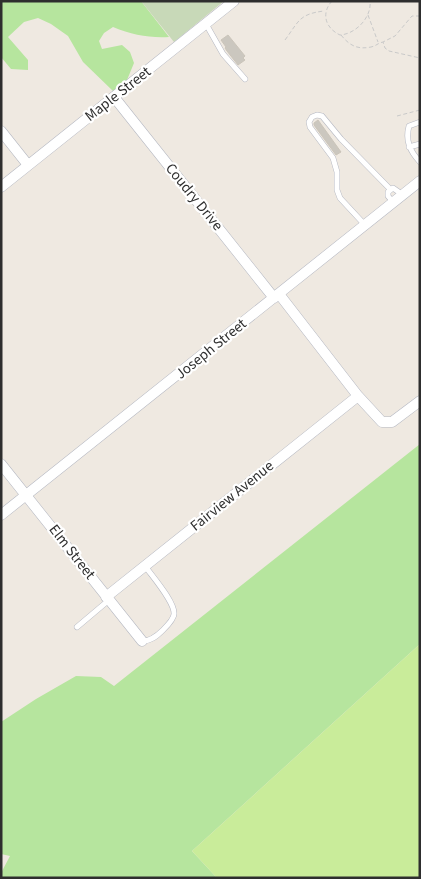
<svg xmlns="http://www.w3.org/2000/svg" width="421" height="879" viewBox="0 0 421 879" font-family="'Source Sans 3',sans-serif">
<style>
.green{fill:#b6e59e}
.cemetery{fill:#c8d9b8}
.pitch{fill:#c9ec9a}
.building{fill:#cbc7bf;stroke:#cbc5ba}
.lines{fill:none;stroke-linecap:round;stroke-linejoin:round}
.service-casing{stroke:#b4b7c1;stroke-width:6}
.minor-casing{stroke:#b4b7c1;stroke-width:11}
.path{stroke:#c9c9c9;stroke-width:1;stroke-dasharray:4 2.5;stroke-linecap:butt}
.service{stroke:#fff;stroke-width:5}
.minor{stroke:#fff;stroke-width:10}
.labels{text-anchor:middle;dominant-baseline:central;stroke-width:4.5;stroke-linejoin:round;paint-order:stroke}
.street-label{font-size:15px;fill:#2e2e2e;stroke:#fff}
</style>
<rect width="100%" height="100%" fill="#efe9e1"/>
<path class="green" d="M1,1h140l28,36c-20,1 -37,-2 -56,-10l-9,6 -5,8 3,8 20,-4 8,7 4,11 -7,17 -14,11 -30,-29 -15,-26 -17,-12 -13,-6 -14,4 -16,15 20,23v10l-17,-1 -10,-12z
M420,444v200l-228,207 25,27h-216v-5l9,-17 -9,-2v-132l35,-23 40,-23 25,1 13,9z"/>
<path class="cemetery" d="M141,1h83l-50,41z"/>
<path class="pitch" d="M420,644v234h-203l-25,-27z"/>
<path class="building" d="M228,35l17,21 -2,2 2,2 -7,5 -11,-14 -2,-3 1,-1 -5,-7z
M318,120l23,32 -5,3 -22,-30v-2z"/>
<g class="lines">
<defs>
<path id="service" d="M206,24l17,30 22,25
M420,122l-11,4c-4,15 1,25 11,36
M409,147l11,-3
M393,202l-5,-6v-4l5,-4 10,7
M365,225l-25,-27 -3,-8v-18l-4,-14 -23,-31 -1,-5 3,-5 5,-2 5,1 19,23 49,50
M77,627l32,-27
M142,641c9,0 15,-5 21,-11 4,-4 11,-11 11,-16 1,-12 -22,-38 -29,-48"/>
<path id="minor" d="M114,97l160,201
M1,131l27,34
M1,187l233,-186
M279,294l79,102 24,26h10l28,-21
M1,464l141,177
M1,515l419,-334
M106,597l252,-201"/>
</defs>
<use href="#service" class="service-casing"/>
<use href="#minor" class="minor-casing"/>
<path class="path" d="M332,1c-11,12 -7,27 8,34 16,-1 32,-18 30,-34
M368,15l10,27
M420,16h-8l-17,20 -12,6 2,6 4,3 31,7
M341,35c8,10 16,15 30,12 5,-1 7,-4 12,-5
M285,40c14,-19 14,-26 39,-29
M397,116l23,-6"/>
<use href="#service" class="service"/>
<use href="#minor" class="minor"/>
</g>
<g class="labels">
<g class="street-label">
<text transform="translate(118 94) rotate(-38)">Maple Street</text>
<text transform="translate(194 197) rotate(51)">Coudry Drive</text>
<text transform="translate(211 349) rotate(-39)">Joseph Street</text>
<text transform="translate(232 496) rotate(-39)">Fairview Avenue</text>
<text transform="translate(72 552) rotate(52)">Elm Street</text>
</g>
</g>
<rect width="421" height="879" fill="none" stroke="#2e2e2e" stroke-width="5"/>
</svg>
